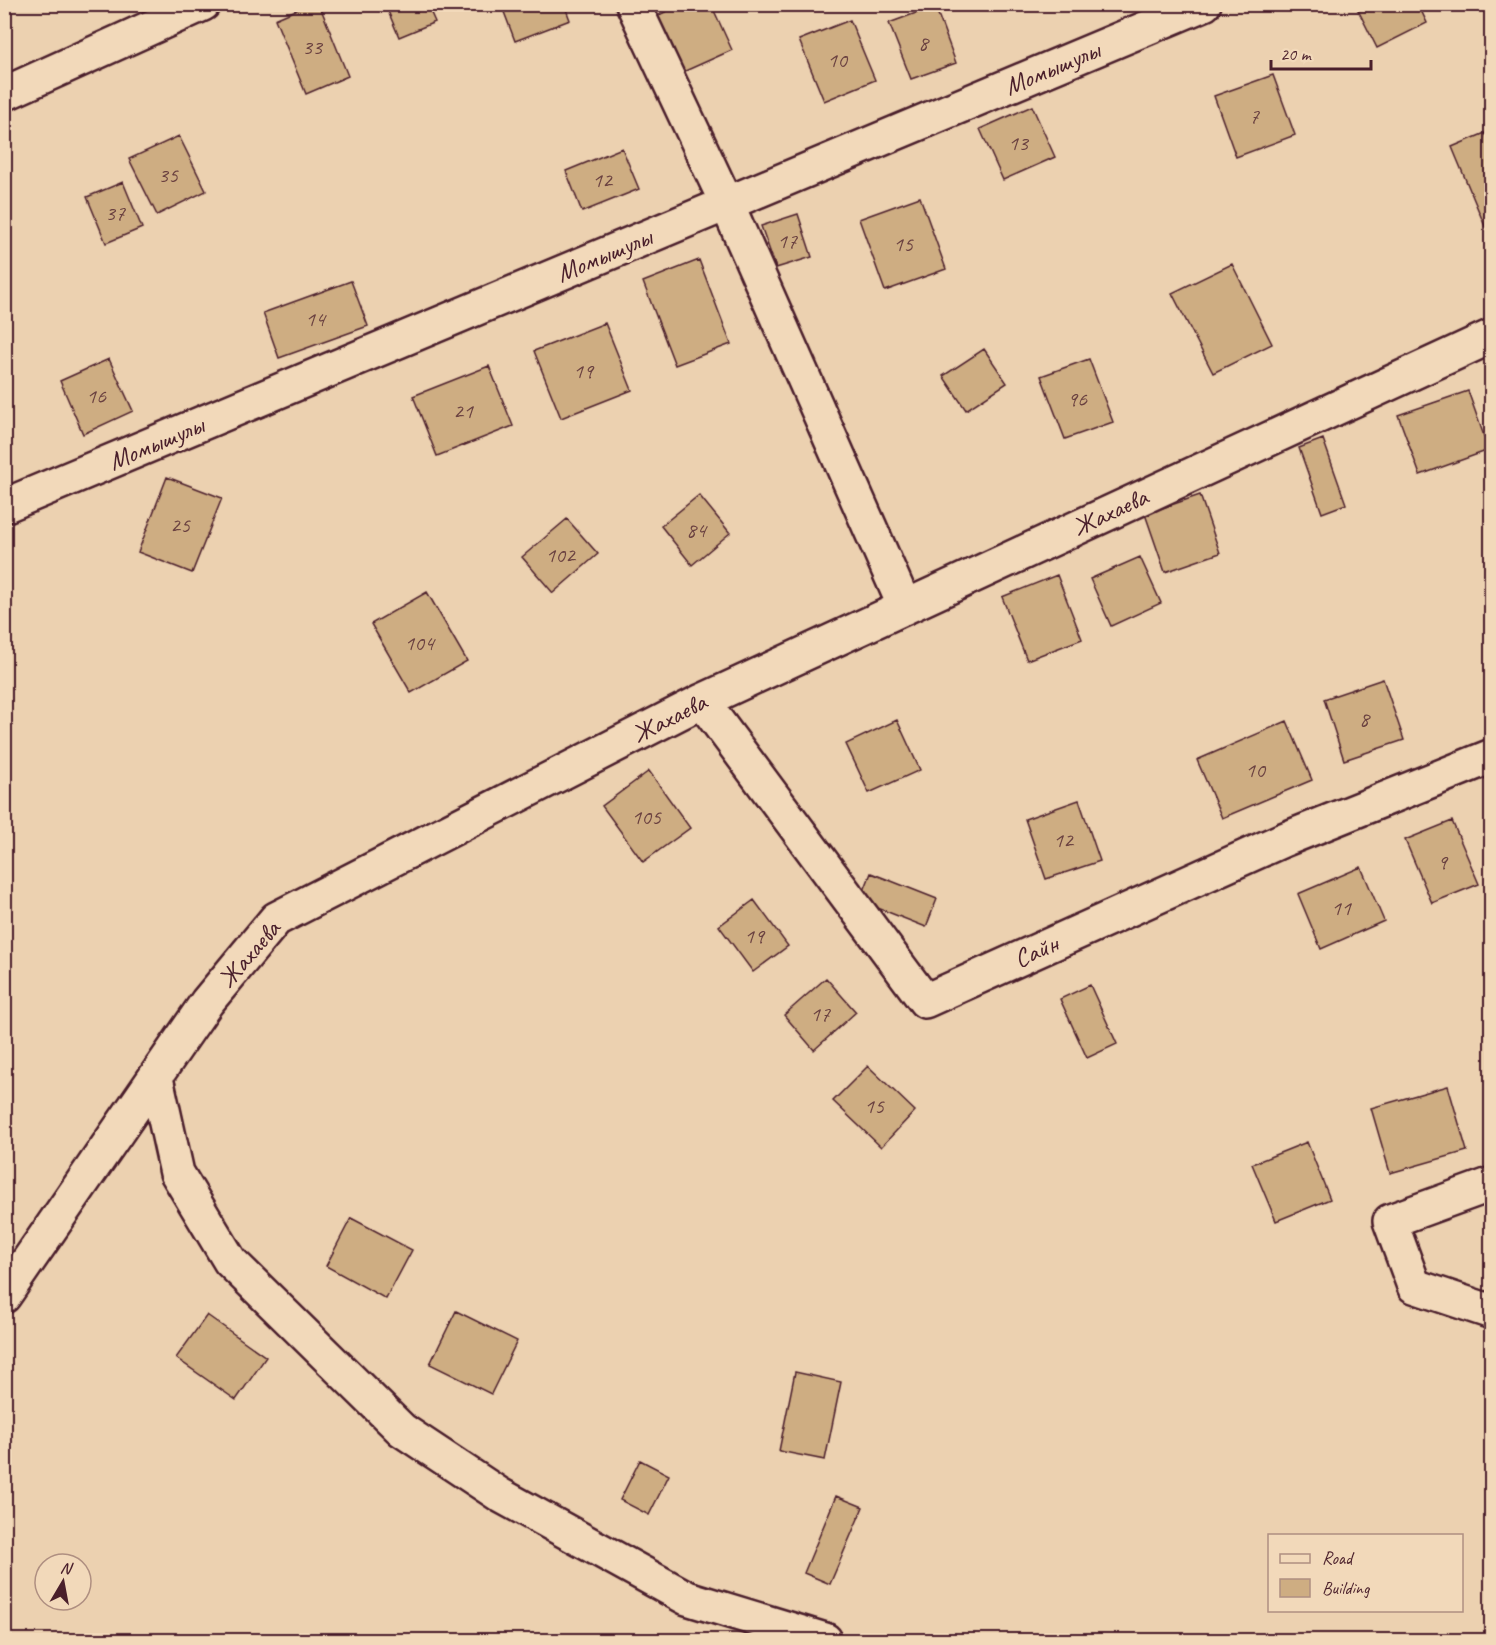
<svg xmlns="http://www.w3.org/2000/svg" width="1496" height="1645" viewBox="0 0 1496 1645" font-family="Caveat,sans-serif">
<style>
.building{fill:#cead82;stroke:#4a1f2b;stroke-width:1.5}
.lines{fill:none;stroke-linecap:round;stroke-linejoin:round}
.minor-casing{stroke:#4a1f2b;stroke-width:38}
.minor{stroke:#f2d9ba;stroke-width:33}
.labels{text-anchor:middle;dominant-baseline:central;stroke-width:6;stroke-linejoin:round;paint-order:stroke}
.number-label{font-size:22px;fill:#6b4241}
.street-label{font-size:26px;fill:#4a1f2b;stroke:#f2d9ba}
</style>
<rect width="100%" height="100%" fill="#ecd1b0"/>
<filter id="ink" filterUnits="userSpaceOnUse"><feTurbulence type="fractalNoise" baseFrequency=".0167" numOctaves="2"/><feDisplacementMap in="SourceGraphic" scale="12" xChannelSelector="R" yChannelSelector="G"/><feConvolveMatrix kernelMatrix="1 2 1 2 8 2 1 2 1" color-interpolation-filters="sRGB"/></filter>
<g filter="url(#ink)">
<path class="building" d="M310,4h9l29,72 -42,18 -31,-75z
M385,4h42l8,18 -36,15z
M501,4h63l6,16 -55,21z
M681,4h30l21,46 -49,22 -26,-56z
M1355,4h63l9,19 -50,25z
M1483,4h9v5l-6,3z
M935,6l21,57 -45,16 -22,-56z
M850,20l25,60 -51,21 -25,-61z
M1273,75l22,60 -59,22 -22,-61z
M1032,106l23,51 -52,23 -23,-51z
M1485,133l7,15v95l-40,-96z
M179,136l27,55 -49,24 -28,-56z
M622,148l17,41 -57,23 -16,-41z
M123,182l19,46 -36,15 -19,-46z
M920,197l26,72 -61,22 -26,-72z
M798,214l14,43 -36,11 -15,-42z
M699,260l32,84 -56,21 -32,-83z
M1232,264l40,80 -59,29 -41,-80z
M351,281l17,45 -89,32 -16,-45z
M605,323l27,67 -71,28 -27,-67z
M984,349l23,34 -41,27 -23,-34z
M109,359l24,52 -50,23 -23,-53z
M1089,359l24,63 -48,17 -24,-63z
M489,366l24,60 -76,30 -24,-60z
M1492,386v17l-6,-14z
M1468,391l21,59 -69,25 -22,-60z
M1323,439l23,65 -24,9 -23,-65z
M167,477l55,21 -30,75 -54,-21z
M699,495l31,38 -38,32 -31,-39z
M1200,495l20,58 -55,19 -20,-58z
M567,519l31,35 -45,39 -31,-36z
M1140,557l21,46 -50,23 -21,-47z
M1057,575l25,64 -55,21 -25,-63z
M427,592l40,69 -56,32 -40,-69z
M1383,679l21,61 -60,20 -20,-61z
M897,720l23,50 -51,23 -23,-49z
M1287,721l25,59 -90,38 -25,-58z
M649,771l41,57 -47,34 -41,-56z
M1079,800l21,61 -54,18 -21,-60z
M1452,821l27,63 -47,19 -27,-63z
M1361,867l23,54 -63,28 -23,-55z
M871,873l66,26 -11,28 -66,-26z
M754,900l34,46 -35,26 -34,-46z
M826,978l30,34 -42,38 -30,-35z
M1090,985l27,59 -30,14 -27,-59z
M868,1066l47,45 -34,36 -48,-46z
M1448,1086l19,65 -77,22 -19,-65z
M1307,1142l23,57 -54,22 -24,-57z
M351,1218l61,32 -26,49 -60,-33z
M456,1311l61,30 -26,53 -61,-30z
M207,1315l59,42 -30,43 -60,-42z
M795,1372l46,10 -16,78 -46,-9z
M640,1460l29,15 -20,40 -29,-15z
M836,1496l27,11 -33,77 -26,-11z"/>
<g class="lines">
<defs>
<path id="minor" d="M633,4l94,200 178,403
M4,94l199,-90
M4,506l1200,-502
M702,701l223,300 358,-161 209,-84
M156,1078l21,95 53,88 172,169 98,65 187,103 138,42
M1492,1184l-102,37 24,65 78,26
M4,1296l203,-294 69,-83 426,-218 790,-365"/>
</defs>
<use href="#minor" class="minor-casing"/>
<use href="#minor" class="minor"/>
</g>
</g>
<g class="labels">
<g class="number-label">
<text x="923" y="43">8</text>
<text x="312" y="47">33</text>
<text x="837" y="60">10</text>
<text x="1254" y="116">7</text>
<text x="1018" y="143">13</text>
<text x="168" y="175">35</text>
<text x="602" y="180">12</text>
<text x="115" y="213">37</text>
<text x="787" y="241">17</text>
<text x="903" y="244">15</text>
<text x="315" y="319">14</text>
<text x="583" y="371">19</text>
<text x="96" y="396">16</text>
<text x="1077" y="399">96</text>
<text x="463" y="411">21</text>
<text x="180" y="525">25</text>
<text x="696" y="530">84</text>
<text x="560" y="555">102</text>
<text x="419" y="643">104</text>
<text x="1364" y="719">8</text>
<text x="1255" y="770">10</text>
<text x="646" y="817">105</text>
<text x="1063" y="840">12</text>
<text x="1442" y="862">9</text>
<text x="1341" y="908">11</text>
<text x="754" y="936">19</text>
<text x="820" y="1014">17</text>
<text x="874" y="1106">15</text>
</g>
<g class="street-label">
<text transform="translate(1052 68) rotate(-23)">Момышулы</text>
<text transform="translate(604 255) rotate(-23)">Момышулы</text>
<text transform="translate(156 443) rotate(-23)">Момышулы</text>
<text transform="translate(1110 512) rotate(-25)">Жахаева</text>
<text transform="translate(669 718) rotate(-27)">Жахаева</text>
<text transform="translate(1036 951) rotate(-24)">Сайн</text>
<text transform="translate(249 954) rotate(-49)">Жахаева</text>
</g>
</g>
<rect width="1496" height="1645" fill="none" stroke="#f2d9ba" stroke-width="24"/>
<rect x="12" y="12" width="1472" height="1621" fill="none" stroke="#4a1f2b" stroke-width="2" filter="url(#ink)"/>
<rect x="1268" y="1534" width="195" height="78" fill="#f2d9ba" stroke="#af8f81" stroke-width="1.5"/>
<rect x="1280" y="1554" width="30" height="9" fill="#f2d9ba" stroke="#af8f81" stroke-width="1.5"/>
<text x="1322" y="1564" font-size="18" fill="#4a1f2b">Road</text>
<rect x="1280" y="1579" width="30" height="18" fill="#cead82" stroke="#af8f81" stroke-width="1.5"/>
<text x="1322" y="1594" font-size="18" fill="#4a1f2b">Building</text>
<g transform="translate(63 1582) rotate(10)"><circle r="28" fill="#f2d9ba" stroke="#af8f81" stroke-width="1.5"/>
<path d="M0-4.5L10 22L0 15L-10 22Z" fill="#4a1f2b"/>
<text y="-9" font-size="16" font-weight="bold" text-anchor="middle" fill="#4a1f2b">N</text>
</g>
<path d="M1271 60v9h100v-9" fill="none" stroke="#4a1f2b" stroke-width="3"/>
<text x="1280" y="60" font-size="18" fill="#4a1f2b" stroke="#f2d9ba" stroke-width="4.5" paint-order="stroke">20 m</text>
</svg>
